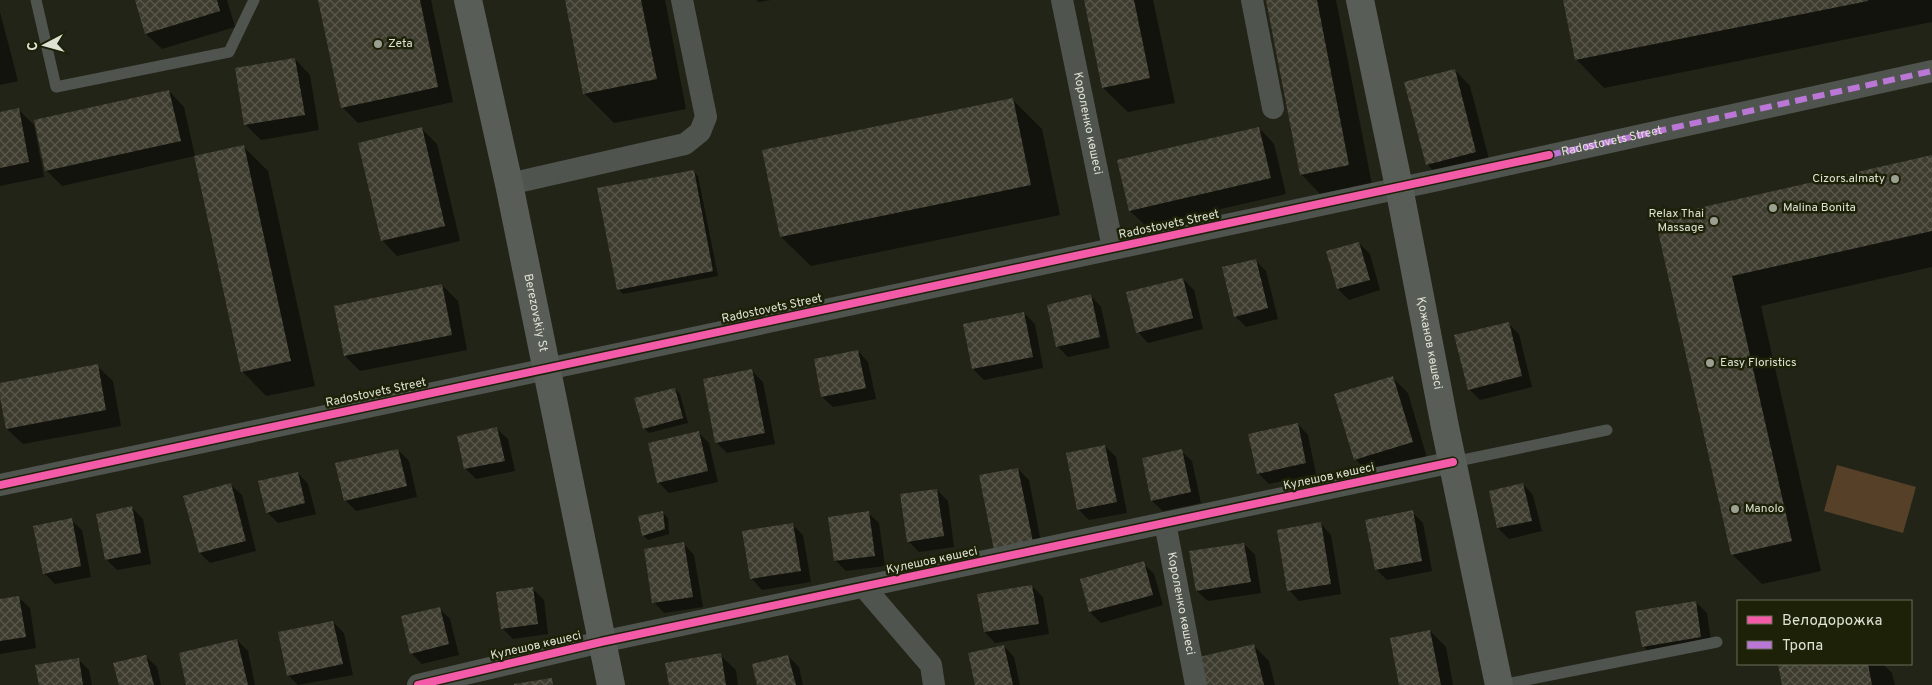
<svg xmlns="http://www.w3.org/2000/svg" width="1932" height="685" viewBox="0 0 1932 685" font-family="Overpass,sans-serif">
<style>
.park{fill:#574028}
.shadow{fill:#0007}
.building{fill:url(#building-cross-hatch)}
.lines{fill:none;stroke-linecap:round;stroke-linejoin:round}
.lane{stroke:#4f544e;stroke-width:11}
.street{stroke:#4f544e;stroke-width:22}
.secondary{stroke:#585d57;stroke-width:28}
.quiet{stroke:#ba77d6;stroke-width:6;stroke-dasharray:12 6;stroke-linecap:butt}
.cycleway-casing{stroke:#1c2108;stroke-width:11}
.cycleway{stroke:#f35aa7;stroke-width:8}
.poi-dot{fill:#9ca092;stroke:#1c2108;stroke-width:2}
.labels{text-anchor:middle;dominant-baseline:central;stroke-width:5;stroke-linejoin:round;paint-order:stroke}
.poi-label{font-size:12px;fill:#dee2d3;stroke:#1c2108;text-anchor:start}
.street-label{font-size:12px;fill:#dee2d3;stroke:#1c2108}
</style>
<defs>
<pattern id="building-cross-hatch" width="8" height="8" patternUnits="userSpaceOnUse" patternTransform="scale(1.25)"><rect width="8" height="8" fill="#3d3c2f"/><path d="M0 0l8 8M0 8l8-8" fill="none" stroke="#59584c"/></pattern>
</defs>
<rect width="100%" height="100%" fill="#222418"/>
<path class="park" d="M1837,465l79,22 -13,46 -79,-22z"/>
<path class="shadow" d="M136,0h91l8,27 -73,22 -16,-15z
M320,0h111l22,102 -95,21 -16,-16z
M566,0h99l21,109 -72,14 -30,-30z
M756,0h15l-12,2z
M1085,0h68l22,103 -47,9 -25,-24z
M1267,0h69l37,190 -48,9 -24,-25z
M1564,0h368v22l-328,66 -28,-29z
M0,12l18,69 -18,4z
M295,59l15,16 9,55 -58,10 -16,-16z
M1455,70l15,16 21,81 -49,13 -15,-16z
M169,91l15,16 11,49 -133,30 -16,-16z
M1012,99l30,30 18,86 -249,51 -30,-29z
M18,109l16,16 10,52 -44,9v-73z
M1259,128l15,16 12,50 -140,32 -16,-15 -12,-50z
M422,129l15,15 23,97 -63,15 -15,-16z
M244,147l24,24 47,215 -49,10 -24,-25z
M1932,156v111l-171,39 60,265 -59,13 -30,-30 -76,-335z
M693,171l5,5 20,100 -95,18 -5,-5z
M1359,243l11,11 10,36 -31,10 -11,-11 -10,-37z
M1255,260l11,11 12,48 -32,8 -11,-11z
M1183,279l11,11 9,39 -55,14 -10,-11z
M442,285l16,16 9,49 -107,21 -15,-15 -10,-49z
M1091,296l10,11 9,41 -42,9 -11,-11z
M1024,313l11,11 8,44 -59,12 -11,-11z
M1508,323l11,11 13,53 -52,13 -11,-11z
M858,351l10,11 8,37 -43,8 -11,-10z
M97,366l16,15 8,45 -98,18 -16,-15 -7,-45z
M752,371l11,11 12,62 -48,9 -11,-11z
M1393,378l15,15 19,65 -56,17 -16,-16z
M675,389l5,5 8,29 -39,10 -5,-5z
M1298,424l10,11 8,39 -47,10 -11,-11z
M497,429l11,10 7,32 -39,8 -11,-11z
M698,432l11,11 9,39 -49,11 -11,-11z
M1105,446l11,11 11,56 -38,7 -11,-11z
M398,450l11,11 8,36 -61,14 -11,-11z
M1181,451l11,10 9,42 -38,8 -11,-10z
M1018,469l11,11 14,73 -37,7z
M298,473l10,11 8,30 -38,9 -11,-11z
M1523,484l10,11 9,36 -33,8 -11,-11z
M231,485l11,10 14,56 -46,12 -10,-10z
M937,490l11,11 6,46 -35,5 -11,-11z
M132,508l11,11 8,45 -34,6 -10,-10 -9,-45z
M1412,512l11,11 9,48 -45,9 -11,-11z
M663,513l5,5 1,16 -21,6 -5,-5z
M868,513l11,10 6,43 -39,5 -11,-11z
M71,520l11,10 9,47 -36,7 -11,-11z
M792,524l11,11 8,47 -49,8 -10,-11 -8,-47z
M1321,524l10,11 10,59 -42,7 -10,-11z
M684,544l10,11 9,52 -39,6 -10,-11z
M1244,544l11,11 6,38 -53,8 -11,-10z
M1143,563l11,11 9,31 -62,18 -11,-11 -9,-32z
M1032,586l11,11 6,37 -54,9 -10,-11z
M533,589l11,11 4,34 -35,5 -11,-11z
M19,598l11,10 6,40 -36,6v-54z
M1696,602l11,11 5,34 -59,10 -10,-11z
M439,608l11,11 9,36 -37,9 -11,-11z
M333,622l11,11 9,42 -55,10 -10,-10z
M1430,631l16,16 7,38h-53z
M237,640l11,11 7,34h-67z
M1004,646l10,11 6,28h-44z
M1254,646l15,15 6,24h-72z
M720,655l16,15 2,15h-67z
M788,656l11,11 4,18h-45z
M146,657l11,10 4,18h-41z
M78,659l11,11 3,15h-52z
M1779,664h104l9,9 3,12h-112z"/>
<path class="building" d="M135,0h82l3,11 -75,23z
M318,0h102l18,87 -97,21z
M565,0h76l16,79 -74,15z
M1084,0h50l16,78 -48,10z
M1266,0h51l32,165 -49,10z
M1563,0h305v1l-293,59z
M295,58l10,57 -61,10 -9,-57z
M1455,69l21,83 -50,13 -22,-83z
M169,90l12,51 -136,30 -11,-51z
M1013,98l18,87 -251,52 -18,-87z
M19,108l10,54 -29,6v-56z
M422,127l23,99 -64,15 -23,-98z
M1259,127l12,51 -142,33 -12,-51z
M244,145l47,216 -50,11 -47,-216z
M1932,155v76l-200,45 60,265 -61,14 -76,-337z
M694,170l19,101 -96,19 -20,-102z
M1359,242l11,38 -33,9 -11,-38z
M1256,259l12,49 -34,9 -12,-50z
M1183,278l10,40 -57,15 -10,-41z
M442,284l10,51 -108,21 -10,-50z
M1091,294l9,43 -44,10 -9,-42z
M1024,312l9,45 -61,12 -9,-45z
M1509,322l13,54 -54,14 -14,-55z
M858,350l8,38 -45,9 -7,-38z
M98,364l8,46 -100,19 -6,-32v-14z
M752,369l13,64 -50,10 -12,-64z
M1393,376l20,66 -59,18 -20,-66z
M675,388l8,30 -40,11 -9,-31z
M1298,423l8,40 -49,11 -9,-40z
M497,427l8,34 -41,8 -7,-33z
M699,431l9,40 -51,12 -9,-40z
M1105,445l12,57 -40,8 -11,-57z
M398,449l9,37 -63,15 -9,-38z
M1182,449l9,43 -40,9 -9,-43z
M1018,468l15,74 -39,8 -15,-75z
M298,472l7,31 -39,10 -8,-32z
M231,483l15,58 -47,12 -16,-57z
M1523,483l9,38 -35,7 -8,-37z
M937,489l7,47 -37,6 -7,-48z
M132,506l9,47 -36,7 -9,-46z
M1413,510l9,51 -47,9 -10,-50z
M663,511l2,18 -23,7 -4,-20z
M869,511l6,45 -41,5 -6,-44z
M72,518l9,48 -38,8 -10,-48z
M1321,522l10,62 -44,7 -10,-61z
M793,523l8,48 -51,8 -8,-48z
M684,542l9,55 -41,6 -8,-54z
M1244,543l7,39 -55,9 -7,-40z
M1144,561l9,34 -64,17 -9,-33z
M1032,585l7,39 -55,8 -7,-38z
M533,587l5,37 -37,5 -5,-37z
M19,596l7,41 -26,4v-42z
M1696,601l5,36 -59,10 -7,-36z
M440,607l9,37 -39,10 -9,-38z
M333,621l10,43 -56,12 -9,-44z
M1430,630l11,55h-42l-9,-47z
M237,639l11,46h-62l-7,-32z
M1254,644l10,41h-63l-6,-27z
M1004,645l9,40h-38l-7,-32z
M721,653l5,32h-57l-4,-22z
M146,655l8,30h-35l-6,-22z
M788,655l8,30h-39l-5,-21z
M79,658l4,27h-44l-4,-20z
M1778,664h90l4,21h-90z
M552,678l1,7h-39v-1z"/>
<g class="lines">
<path class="lane" d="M36,0l20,87 173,-35 25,-52
M1453,462l154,-32
M1501,685l216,-43"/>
<g class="street">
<path id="s1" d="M1062,0l51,248"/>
<path d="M1252,0l21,108"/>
<path d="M509,184l176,-40 15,-12 6,-15 -24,-117"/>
<path id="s2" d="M0,485l1438,-305 494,-109"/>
<path id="s3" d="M1165,523l31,162"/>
<path d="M864,587l67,78 3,20"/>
<path d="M418,685l183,-43 852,-180"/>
</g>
<g class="secondary">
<path id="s4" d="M468,0l41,184 102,501"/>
<path id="s5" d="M1360,0l39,187 46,240 54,258"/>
</g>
<path class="quiet" d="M1549,155l383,-84"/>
<defs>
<path id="cycleway" d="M0,485l1549,-330
M418,685l183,-43 852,-180"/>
</defs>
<use href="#cycleway" class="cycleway-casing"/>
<use href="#cycleway" class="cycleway"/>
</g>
<g class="poi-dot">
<circle cx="378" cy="44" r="5"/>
<circle cx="1895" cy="179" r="5"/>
<circle cx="1773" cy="208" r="5"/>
<circle cx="1714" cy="221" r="5"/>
<circle cx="1710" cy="363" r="5"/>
<circle cx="1735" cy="509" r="5"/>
</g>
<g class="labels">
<g class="poi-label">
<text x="388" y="44">Zeta</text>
<text x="1885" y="179" text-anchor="end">Cizors.almaty</text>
<text x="1783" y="208">Malina Bonita</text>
<text x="1704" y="214" text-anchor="end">Relax Thai<tspan x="1704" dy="14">Massage</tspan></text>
<text x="1720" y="363">Easy Floristics</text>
<text x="1745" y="509">Manolo</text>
</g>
<g class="street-label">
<text stroke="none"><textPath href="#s1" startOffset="126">Короленко көшесі</textPath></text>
<text stroke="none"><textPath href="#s2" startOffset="1648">Radostovets Street</textPath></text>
<text transform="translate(1169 225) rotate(-12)">Radostovets Street</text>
<text transform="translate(772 309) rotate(-12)">Radostovets Street</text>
<text stroke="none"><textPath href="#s4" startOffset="320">Berezovskiy St</textPath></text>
<text stroke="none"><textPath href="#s5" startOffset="350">Қожанов көшесі</textPath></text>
<text transform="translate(376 393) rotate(-12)">Radostovets Street</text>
<text transform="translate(1329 477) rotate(-12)">Кулешов көшесі</text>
<text transform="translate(932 561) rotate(-12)">Кулешов көшесі</text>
<text stroke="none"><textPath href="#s3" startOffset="82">Короленко көшесі</textPath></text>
<text transform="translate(536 646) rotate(-13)">Кулешов көшесі</text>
</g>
</g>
<rect x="1737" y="600" width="175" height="65" fill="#1c2108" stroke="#6a6e59"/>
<rect x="1747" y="616" width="25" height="8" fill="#f35aa7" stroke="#6a6e59"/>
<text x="1782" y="625" font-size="15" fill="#dee2d3">Велодорожка</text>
<rect x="1747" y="641" width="25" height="8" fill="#ba77d6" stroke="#6a6e59"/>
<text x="1782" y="650" font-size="15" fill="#dee2d3">Тропа</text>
<g transform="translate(45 45) rotate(264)" stroke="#1c2108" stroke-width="4" paint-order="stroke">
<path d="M0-4L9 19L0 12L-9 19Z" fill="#dee2d3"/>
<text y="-8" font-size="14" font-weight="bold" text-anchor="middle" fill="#dee2d3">С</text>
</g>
</svg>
